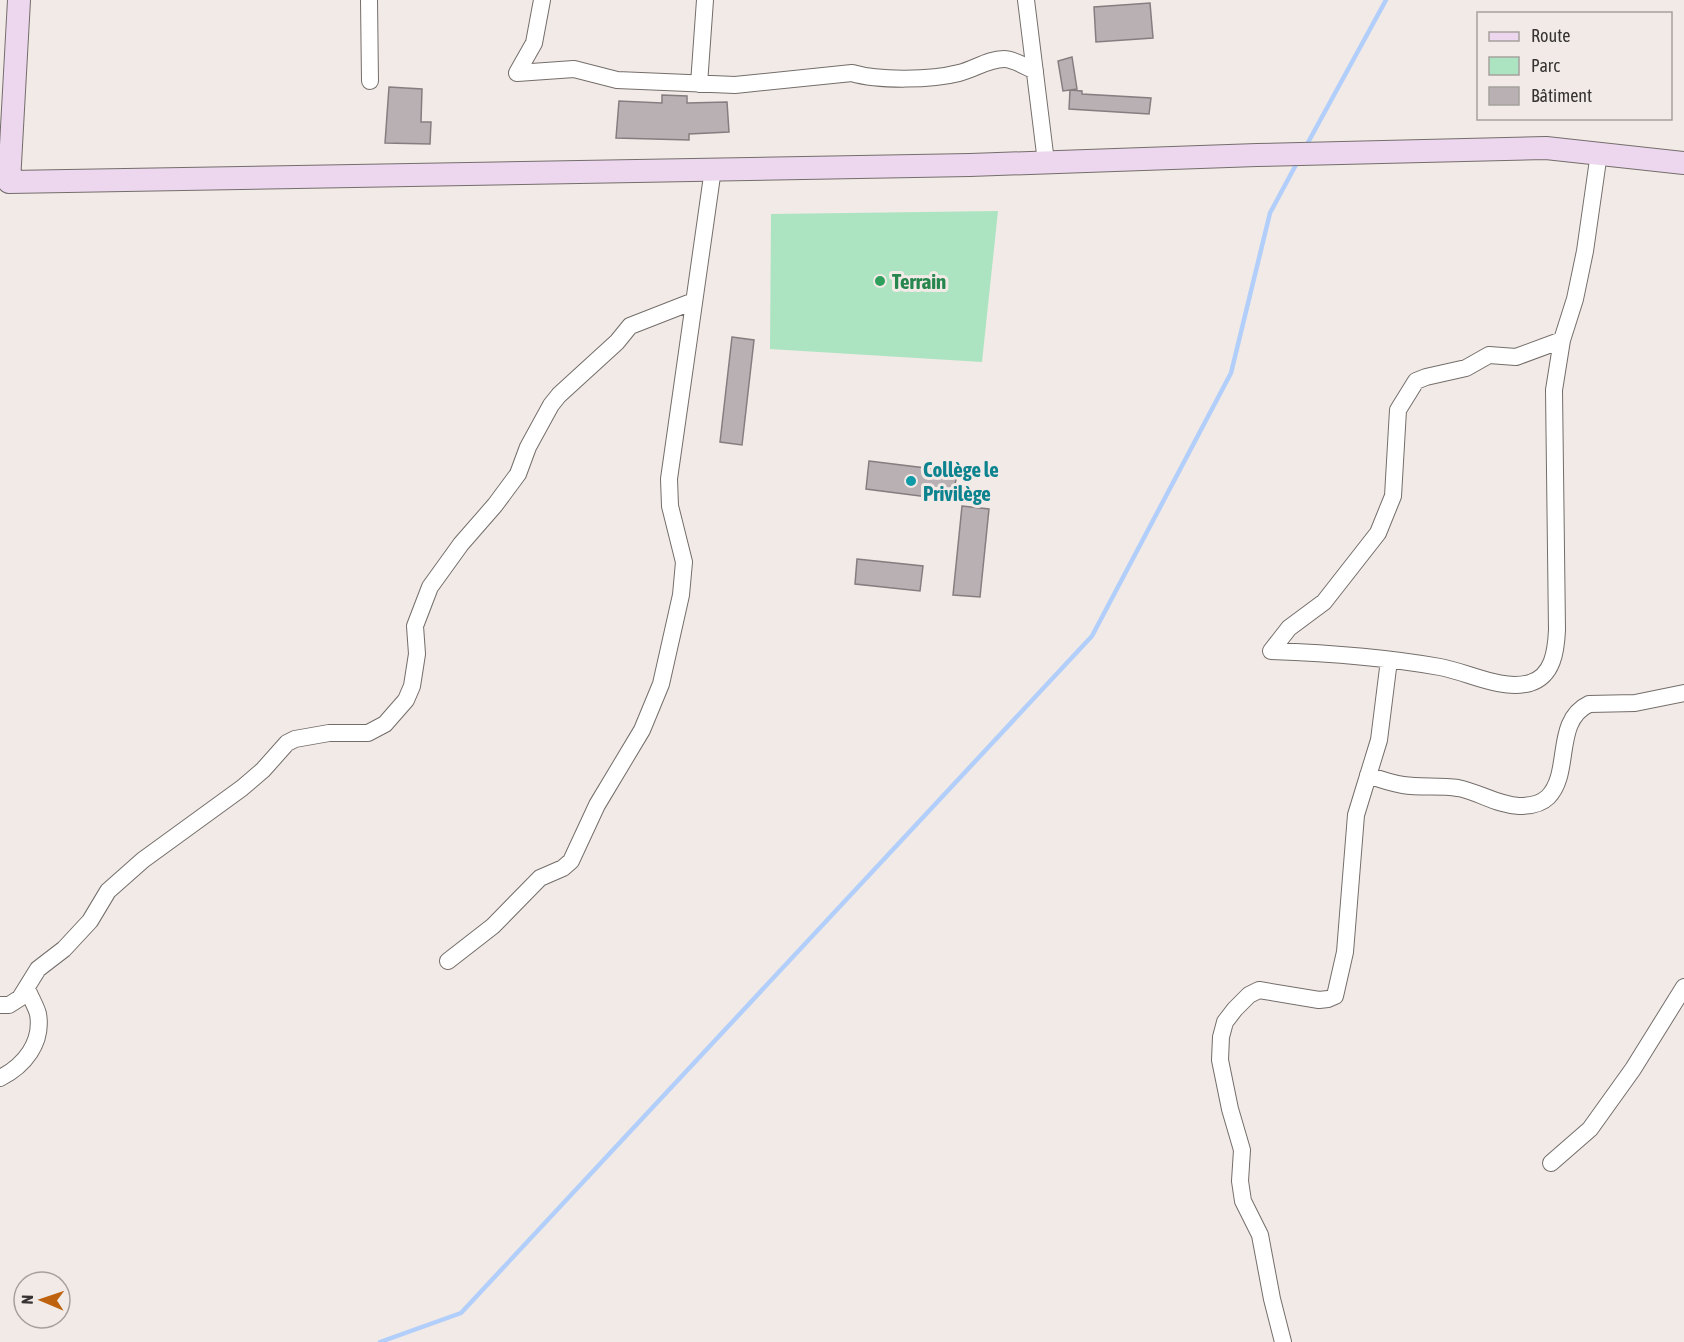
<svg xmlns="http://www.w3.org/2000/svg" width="1684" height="1342" viewBox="0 0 1684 1342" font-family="'Asap Condensed',sans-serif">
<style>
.green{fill:#ace4c1}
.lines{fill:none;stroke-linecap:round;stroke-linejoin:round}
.stream{stroke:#b2cefb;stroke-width:4.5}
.building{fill:#b8b0b2;stroke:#857e80;stroke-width:1.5}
.street-casing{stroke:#746e6b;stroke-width:18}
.secondary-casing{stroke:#746e6b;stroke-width:24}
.street{stroke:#fff;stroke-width:16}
.secondary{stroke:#ecd7ef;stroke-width:22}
.leisure-dot{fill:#2e9e5b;stroke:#f1eae6;stroke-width:2}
.culture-dot{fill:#0f9aa8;stroke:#f1eae6;stroke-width:2}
.labels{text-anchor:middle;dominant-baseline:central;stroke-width:6;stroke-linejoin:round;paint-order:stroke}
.leisure-label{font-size:21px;font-weight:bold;fill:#27864d;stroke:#f1eae6;text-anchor:start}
.culture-label{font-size:21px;font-weight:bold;fill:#0d838f;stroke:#f1eae6;text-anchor:start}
</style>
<rect width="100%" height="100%" fill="#f1eae6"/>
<path class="green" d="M998,211l-16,151 -212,-13 1,-135z"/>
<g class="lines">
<path class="stream" d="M1305,148l81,-148
M380,1342l81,-29 631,-677 139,-263 39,-160 28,-52"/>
</g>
<path class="building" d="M1150,3l3,35 -57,4 -2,-35z
M1072,57l5,32 -14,2 -5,-30z
M389,87l33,2 -1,33h10l-1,22 -45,-1z
M1070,90l12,1v3l69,4 -2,16 -80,-5z
M662,95l25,1v7l40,-1 2,30 -40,2v6l-73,-2 3,-37 43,2z
M732,337l22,3 -12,105 -22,-3z
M869,461l89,11 -7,28 -85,-11z
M962,506l27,3 -9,88 -27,-2z
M857,559l66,7 -3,25 -65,-7z"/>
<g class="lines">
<defs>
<path id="street" d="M369,0l1,81
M1026,0l20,162
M517,73l57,-4 43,11 118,5 117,-12c27,8 80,7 107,0 16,-4 29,-14 45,-14 10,0 22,8 31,12
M517,73l17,-30 8,-43
M699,84l6,-84
M1271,651c57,2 113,6 169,16 28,5 61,24 90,16 23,-7 26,-32 27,-53l-3,-240 8,-50 13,-41 10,-48 14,-98
M1271,651l18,-23 35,-26 54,-69 15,-37 5,-86 18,-29 10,-4 40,-9 23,-13 27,2 46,-17
M1368,775c11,4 23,8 35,10 18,3 36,0 55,3 21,4 39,17 61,18 10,0 22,-2 29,-9 24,-24 5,-76 41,-93l46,-1 49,-10
M448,961l45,-35 47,-48 23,-10 8,-7 26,-56 45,-75 19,-46 20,-89 3,-33 -14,-56 -1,-27 44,-310
M0,1005h9l11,-7 18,-29 26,-20 26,-28 18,-30 35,-31 99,-72 21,-18 24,-27 8,-4 34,-6h39l17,-9 21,-24 6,-14 5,-32 -2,-28 15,-39 31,-43 34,-39 23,-31 10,-27 23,-42 8,-10 58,-53 13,-16 64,-25
M0,1078c24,-12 43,-35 38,-64 -2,-8 -8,-17 -11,-26
M1551,1163l39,-34 43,-60 51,-82
M1283,1342l-11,-43 -12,-64 -17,-34 -3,-20 2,-31 -12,-41 -10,-49 1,-23 4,-15 10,-13 14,-14 10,-5 60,10 9,-1 7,-3 10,-44 11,-137 23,-75 10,-80"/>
<path id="secondary" d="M19,0l-10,182 961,-17 287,-10 289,-7 138,15"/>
</defs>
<use href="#street" class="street-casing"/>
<use href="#secondary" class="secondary-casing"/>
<use href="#street" class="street"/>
<use href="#secondary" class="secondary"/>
</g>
<circle class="leisure-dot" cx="880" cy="281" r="6"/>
<circle class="culture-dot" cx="911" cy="481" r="6"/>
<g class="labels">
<g class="leisure-label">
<text x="892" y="281">Terrain</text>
</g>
<g class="culture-label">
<text x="923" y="469">Collège le<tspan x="923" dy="24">Privilège</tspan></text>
</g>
</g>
<rect x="1477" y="12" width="195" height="108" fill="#f1eae6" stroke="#a6a19e" stroke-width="1.5"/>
<rect x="1489" y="32" width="30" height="9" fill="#ecd7ef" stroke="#a6a19e" stroke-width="1.5"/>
<text x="1531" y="42" font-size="18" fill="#363332">Route</text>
<rect x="1489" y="57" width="30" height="18" fill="#ace4c1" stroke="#a6a19e" stroke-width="1.5"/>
<text x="1531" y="72" font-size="18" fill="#363332">Parc</text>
<rect x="1489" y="87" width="30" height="18" fill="#b8b0b2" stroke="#a6a19e" stroke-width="1.5"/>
<text x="1531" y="102" font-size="18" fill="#363332">Bâtiment</text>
<g transform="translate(42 1300) rotate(272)"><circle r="28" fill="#f1eae6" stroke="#a6a19e" stroke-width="1.5"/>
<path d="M0-4.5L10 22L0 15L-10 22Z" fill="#be6210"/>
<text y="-9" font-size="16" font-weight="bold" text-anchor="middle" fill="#363332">N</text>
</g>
</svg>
